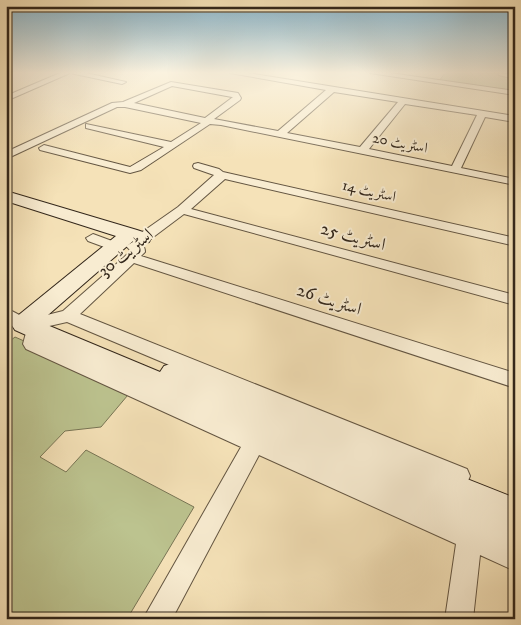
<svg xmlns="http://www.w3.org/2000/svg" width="521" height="625" viewBox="0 0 521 625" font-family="'IM FELL DW Pica',Amiri,serif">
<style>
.green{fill:#bcc38f;stroke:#787555}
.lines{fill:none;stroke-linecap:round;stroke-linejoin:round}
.street-casing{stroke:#645642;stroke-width:2}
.secondary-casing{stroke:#33271b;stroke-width:2}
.street{fill:#f8ecd1;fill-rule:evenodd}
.secondary{fill:#f8ecd1;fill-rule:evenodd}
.labels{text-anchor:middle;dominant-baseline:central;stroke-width:4;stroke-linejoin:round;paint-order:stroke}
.far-street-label{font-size:15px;fill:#33271b;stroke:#f8ecd1}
.street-label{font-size:18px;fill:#33271b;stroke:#f8ecd1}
</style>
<rect width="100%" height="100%" fill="#f5e2b8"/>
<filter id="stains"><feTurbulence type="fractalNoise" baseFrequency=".004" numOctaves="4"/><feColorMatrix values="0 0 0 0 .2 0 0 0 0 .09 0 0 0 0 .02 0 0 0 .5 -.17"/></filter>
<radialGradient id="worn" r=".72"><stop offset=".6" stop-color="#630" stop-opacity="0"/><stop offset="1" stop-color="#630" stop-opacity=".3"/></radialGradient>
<path class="green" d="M445,73h50l20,6v13l-76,-11z
M15,337l118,52 -32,38 -36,4 -25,26 26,15 20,-22 108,57 -67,112h-121v-275z"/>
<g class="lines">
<defs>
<path id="street" d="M60,73h26l40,9 -4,2 -52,-11 -64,28v-5z
M230,73h18l267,43v6l-30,-5 -24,51 54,11v6l-294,-60 -11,-1 -69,46 -11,3 -90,-23 -1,-2 5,-3 86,22 34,-20 -78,-19v-4l85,18 30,-19 -76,-16h-8l-111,52v-7l106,-49 11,-1 48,-20 67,11 3,5 -1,2 -26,19 64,12 48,-41zM172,86l60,11h1l-28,21 -71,-15zM334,92l64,10 -38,45 -73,-14zM405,104l72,11 -25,51 -83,-17z
M370,73h20l125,18v4z
M498,73l17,2v4l-16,-4z
M198,163l21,6 4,3 292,66v8l-290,-67 -34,30 324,86v10l-331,-91 -36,27h-10l-2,-3 2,-3 40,-28 36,-32 -20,-7 -1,-2 1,-2z
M93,234l19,7 2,3 -7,4 -19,-7 -2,-3z
M133,242c7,2 12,2 12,10l-4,4 374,117v15l-381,-125 -54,51 387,155 3,7 -3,7 -8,4 -392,-165 -22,5 -3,-1 1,3 -2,12 209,90 9,-5 7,3 3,6 -1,3 193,84 9,-5 9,3 3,11 33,14v26l-35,-16 -7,64h-28l11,-75 -197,-89 -87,164h-29l98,-172 -215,-98 -3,-5 4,-15 -10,-1 -11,-7v-13l23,12 2,4h8l-2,-3 2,-4 24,-6 68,-60 -5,-5z"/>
<path id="secondary" d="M6,191l131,39 12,4 2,4 -2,4 -7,2 -9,-3 -93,81 120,50 4,-6 9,-3 9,3 333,132v57l-500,-225 -4,-6 4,-6 101,-82 -110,-35z"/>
</defs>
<use href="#street" class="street-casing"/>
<use href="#secondary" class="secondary-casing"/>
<use href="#street" class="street"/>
<use href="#secondary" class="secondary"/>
</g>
<linearGradient id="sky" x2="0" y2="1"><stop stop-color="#89b8d0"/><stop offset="0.45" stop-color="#faf2df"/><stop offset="1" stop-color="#faf2df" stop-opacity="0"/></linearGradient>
<rect width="521" height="161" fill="url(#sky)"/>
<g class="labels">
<g class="far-street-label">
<text transform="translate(400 143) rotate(11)">اسٹریٹ 20</text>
<text transform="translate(369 191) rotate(13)">اسٹریٹ 14</text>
</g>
<g class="street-label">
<text transform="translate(353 237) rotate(15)">اسٹریٹ 25</text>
<text transform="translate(126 253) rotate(-39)">اسٹریٹ 30</text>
<text transform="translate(329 300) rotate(18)">اسٹریٹ 26</text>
</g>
</g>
<rect width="521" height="625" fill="none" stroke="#f5e2b8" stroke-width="25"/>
<rect x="8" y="8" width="506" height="610" fill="none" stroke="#33271b" stroke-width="2.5"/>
<rect x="12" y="12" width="496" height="600" fill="none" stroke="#33271b"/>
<rect width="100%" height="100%" filter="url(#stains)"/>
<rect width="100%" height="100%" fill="url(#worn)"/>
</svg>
